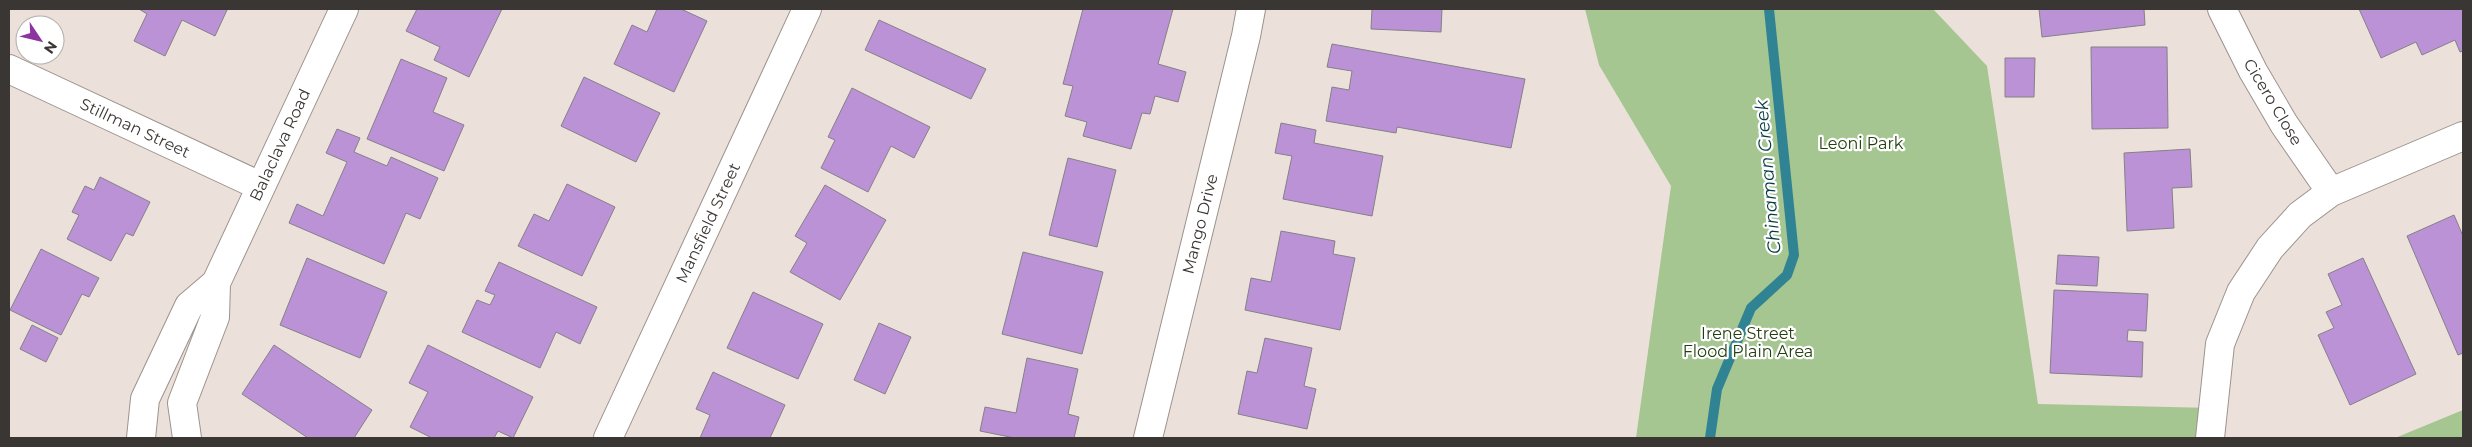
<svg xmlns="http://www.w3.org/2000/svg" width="2472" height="447" viewBox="0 0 2472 447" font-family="Montserrat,sans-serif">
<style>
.green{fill:#a5c591}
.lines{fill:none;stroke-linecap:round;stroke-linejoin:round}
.stream{stroke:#308392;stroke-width:10}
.building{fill:#bb92d6;stroke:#858089}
.minor-casing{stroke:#9c928d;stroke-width:30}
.minor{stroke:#fff;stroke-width:28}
.labels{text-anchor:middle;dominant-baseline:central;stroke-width:4.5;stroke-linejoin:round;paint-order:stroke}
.street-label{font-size:16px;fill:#3a3634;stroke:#fff}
.park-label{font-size:16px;fill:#243f0e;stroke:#fff}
.water-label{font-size:18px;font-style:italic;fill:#063b45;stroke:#fff}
</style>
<rect width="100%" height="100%" fill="#ebe0da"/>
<path class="green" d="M1585,9h348l54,57 51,338 174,4 -2,30h-574l35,-252 -72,-121z
M2463,410v28h-68z"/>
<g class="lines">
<path class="stream" d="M1710,438l7,-49 34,-81 36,-33 7,-20 -25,-246"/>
</g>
<path class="building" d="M139,9h85l3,1 -12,26 -33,-16 -17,36 -31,-15 13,-27z
M417,9h85l-33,68 -35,-17 6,-13 -34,-16z
M657,9h24l26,12 -33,71 -60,-28 18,-39 15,7z
M1083,9h90l-15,55 28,8 -8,30 -23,-6 -5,18 -8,-1 -11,36 -48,-13 4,-14 -22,-6 8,-30 -10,-2z
M1372,9h70l-1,23 -70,-3z
M2039,9h105l1,16 -103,12z
M2359,9h104v42l-3,1 -5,-12 -33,15 -6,-13 -35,16z
M879,20l107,49 -15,30 -106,-49z
M1332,44l193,35 -14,69 -114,-21 -1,6 -70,-12 6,-34 17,3 3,-19 -25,-4z
M2091,47h76l1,81 -76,1z
M2005,58h30l-1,39h-29z
M401,59l46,19 -14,34 31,13 -20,46 -77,-32z
M584,77l76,36 -24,49 -75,-36z
M852,88l78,39 -16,31 -23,-12 -23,46 -47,-24 14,-28 -7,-3z
M1281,123l35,7 -2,13 69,13 -11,60 -89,-17 9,-43 -17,-3z
M337,129l23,9 -6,14 33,14 4,-9 47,21 -18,41 -14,-6 -22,51 -95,-41 8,-19 26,12 24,-54 -21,-9z
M2190,149l2,38 -20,1 2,40 -47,3 -3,-78z
M1068,158l48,12 -19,77 -48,-12z
M100,177l50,25 -17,34 -7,-3 -15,28 -44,-22 12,-24 -7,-3 13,-26 9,4z
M567,184l48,23 -33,69 -64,-30 16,-32 15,7z
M825,185l61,35 -46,80 -50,-28 17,-29 -12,-7z
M2454,215l9,21v117l-5,2 -51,-119z
M1281,231l54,10 -2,13 22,4 -15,72 -95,-20 6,-32 20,4z
M41,249l58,29 -10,19 -7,-3 -21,41 -51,-25z
M1023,252l80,20 -21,82 -80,-20z
M2058,255l41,2 -2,29 -41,-2z
M307,258l80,34 -27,66 -80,-33z
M2363,258l53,116 -66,31 -32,-70 16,-7 -8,-16 16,-7 -14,-31z
M499,262l98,45 -17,37 -24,-12 -16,36 -78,-36 15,-32 13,5 5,-10 -10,-4z
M2054,290l94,4 -2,37 -18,-1 -1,11 16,1 -1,35 -92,-4z
M753,292l70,32 -25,55 -71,-31z
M879,323l32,14 -26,57 -31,-14z
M32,325l26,13 -12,24 -26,-13z
M1265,338l47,10 -8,38 12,3 -9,40 -69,-15 9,-43 10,2z
M274,345l98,65 -18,28h-46l-66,-44z
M428,345l105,52 -20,41 -15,-7 -4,7h-62l-22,-11 18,-35 -19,-9z
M1027,358l51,11 -10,45 11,3 -5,21h-59l-35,-7 5,-24 31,6z
M713,372l72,33 -15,33h-70l10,-23 -14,-6z"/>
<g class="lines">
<defs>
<path id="minor" d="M2222,9l31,62 31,53 47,68
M9,69l251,117
M141,438l4,-39 44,-93 27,-23
M187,438l-5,-35 33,-86 1,-34 128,-274
M608,438l199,-429
M1148,438l98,-402 5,-27
M2210,438l10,-94 21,-52 29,-44 30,-33 31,-23 132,-56"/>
</defs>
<use href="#minor" class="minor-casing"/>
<use href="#minor" class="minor"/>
</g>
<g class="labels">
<g class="street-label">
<text transform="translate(2273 102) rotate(59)">Cicero Close</text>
<text transform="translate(135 128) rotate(25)">Stillman Street</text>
<text transform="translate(280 145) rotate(-65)">Balaclava Road</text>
<text transform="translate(708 223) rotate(-65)">Mansfield Street</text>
<text transform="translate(1200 224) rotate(-76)">Mango Drive</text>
</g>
<g class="park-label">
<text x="1861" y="143">Leoni Park</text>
<text x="1748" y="333">Irene Street<tspan x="1748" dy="18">Flood Plain Area</tspan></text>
</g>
<g class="water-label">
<text transform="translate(1768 177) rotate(-95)">Chinaman Creek</text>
</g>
</g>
<rect width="2472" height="447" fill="none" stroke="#3a3634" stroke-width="20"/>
<g transform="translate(40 40) rotate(125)"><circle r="24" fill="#ffffff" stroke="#b0afae"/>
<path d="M0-4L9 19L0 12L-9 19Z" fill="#8c34a0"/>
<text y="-8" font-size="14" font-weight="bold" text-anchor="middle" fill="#3a3634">N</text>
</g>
</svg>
